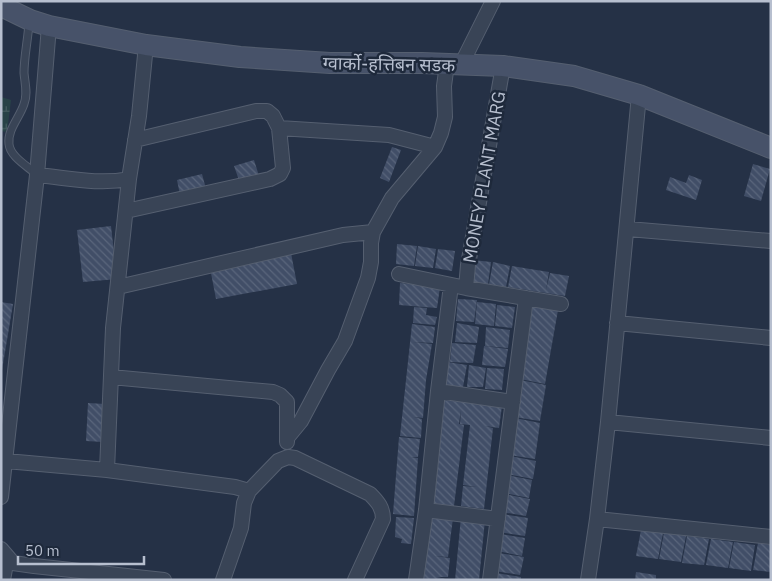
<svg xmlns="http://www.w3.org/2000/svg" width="772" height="581" viewBox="0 0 772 581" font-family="'IBM Plex Sans','Noto Sans Devanagari',sans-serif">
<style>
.wetland{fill:url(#wetland-marsh)}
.building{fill:url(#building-back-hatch)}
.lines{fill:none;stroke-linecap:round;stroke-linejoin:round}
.service-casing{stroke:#555f70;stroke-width:9}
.minor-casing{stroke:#555f70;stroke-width:16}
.secondary-casing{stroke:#555f70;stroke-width:22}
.service{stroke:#394456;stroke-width:7}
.minor{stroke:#394456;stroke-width:14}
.secondary{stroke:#475269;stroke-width:20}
.labels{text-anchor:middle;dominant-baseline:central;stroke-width:5;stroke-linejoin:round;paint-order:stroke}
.street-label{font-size:18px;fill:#b7bfcf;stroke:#1e293b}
</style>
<defs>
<pattern id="wetland-marsh" width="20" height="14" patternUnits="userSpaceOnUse" patternTransform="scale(1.25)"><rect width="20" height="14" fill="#274247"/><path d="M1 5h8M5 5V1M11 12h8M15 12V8" fill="none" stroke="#445c60"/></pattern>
<pattern id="building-back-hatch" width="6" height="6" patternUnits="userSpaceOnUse" patternTransform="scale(1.25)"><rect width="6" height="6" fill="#414e67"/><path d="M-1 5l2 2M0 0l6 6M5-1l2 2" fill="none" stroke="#5a667c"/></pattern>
</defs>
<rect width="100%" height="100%" fill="#253146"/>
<path class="wetland" d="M1,97l10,3 -4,32 -6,-1z"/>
<path class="building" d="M392,147l9,3 -12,32 -9,-4z
M254,160l5,16 -19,7 -6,-17z
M753,164l17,5 -9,32 -17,-5z
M202,174l4,15 -26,6 -3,-15z
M689,175l13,5 -6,20 -30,-10 4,-13 16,6z
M111,226l6,53 -34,3 -6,-52z
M397,244l20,2 -3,20 -18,-2z
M418,246l18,3 -3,19 -18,-2z
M438,249l17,2 -3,20 -17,-3z
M291,253l6,31 -81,15 -6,-31z
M473,260l18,2 -3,22 -19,-2z
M493,262l17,4 -4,21 -17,-3z
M512,266l18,3 -2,10 2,-10 19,3 -3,18 4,-17 19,3 -4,20 -57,-9z
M400,283l40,4 -3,21 -38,-3z
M458,299l19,1 -3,22 -18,-1z
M1,302l12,2 -11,66h-1z
M477,302l19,2 -2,22 -19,-2z
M497,305l18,2 -3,21 -17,-2z
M532,306l26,4 -13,74 -25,-5z
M414,307l13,1 -1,7 11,2 -2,8 -22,-2z
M457,323l22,4 -2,16 -22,-1z
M412,324l23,3 -2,16 -20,-1 19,2 -6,36 -3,38 -9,-1 8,2 -1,19 -21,-2z
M486,327l24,3 -2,18 -23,-2z
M452,343l24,2 -3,18 -23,-1z
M484,346l24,3 -3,18 -23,-2z
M447,362l20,3 -4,22 -18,-2z
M469,365l17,3 -3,19h-16z
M487,368l17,1 -2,21 -17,-1z
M520,380l26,5 -6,36 -26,-4z
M442,400l60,6 -3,22 -14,-2 8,2 -9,81 -23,-3 2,-20 14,1 -14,-2 7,-60 -10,-1 1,-14 -2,14 5,1 -10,81 -23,-3z
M88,403l17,1 -2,38 -17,-1z
M515,418l25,5 -5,36 -26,-4z
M399,437l21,2 -2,18h-7l7,1 -4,58 -21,-2z
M510,456l26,5 -3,18 -26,-5z
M507,475l25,5 -3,18 -25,-5z
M504,494l26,5 -4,17 -25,-4z
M429,514l24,4 -5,39 -14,-1 16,2 -2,19h-11l13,3h-28z
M502,514l26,4 -3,18 -26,-4z
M396,517l18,1 -3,26 -10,-1 1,-4 -7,-2z
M461,517l24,3 -6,60h-24z
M641,530l22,3 -5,26 -22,-3z
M664,533l22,3 -5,26 -22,-3z
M500,534l25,4 -3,18 -25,-5z
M687,536l22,3 -5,26 -22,-2z
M711,539l22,3 -5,26 -22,-3z
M734,542l21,3 -4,26 -22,-3z
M758,543l13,2v27l-18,-2z
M498,553l26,4 -4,18 -25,-4z
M636,572l20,3v5h-21z
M496,573l25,4v3h-26z"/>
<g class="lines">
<defs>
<path id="service" d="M29,23c-1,16 -5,34 -5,50 1,11 4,21 0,31 -4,13 -17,26 -15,40 1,13 20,23 28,31"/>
<path id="minor" d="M461,65l32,-64
M279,128l110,7 46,12
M37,175c32,3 61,10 92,4
M126,211l144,-32 10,-5 3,-6 -4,-40 -6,-12 -6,-5h-11l-121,29
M628,229l143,12
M399,274l67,14 95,16
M118,287l225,-52 30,-3
M466,288l2,-23 35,-199
M617,323l154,15
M111,377l162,15 7,3 7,7v40
M438,391l75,11
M608,422l163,16
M287,438l14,-17 27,-51 17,-29 23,-63 3,-16v-19l2,-11 19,-34 43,-51 6,-14 4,-16 -1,-31 3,-22
M6,461l101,9 128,17 14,4
M107,470l6,-142 16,-149 10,-63 7,-71
M1,497l36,-322 12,-149
M426,510l72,9
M597,519l174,18
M1,549l12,14 21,3 130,14
M3,580l4,-22
M223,580l18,-52 3,-25 5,-12 29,-30 10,-4 7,1 75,36c8,8 13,14 13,25l-28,61
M416,580l10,-70 12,-119 13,-106
M490,580l36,-282
M588,580l9,-61 11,-97 31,-327"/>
<path id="secondary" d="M1,6l29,14 19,6 97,19 94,12 90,6h92l81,3 71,10 65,19 132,53"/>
</defs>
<use href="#service" class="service-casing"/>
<use href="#minor" class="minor-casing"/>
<use href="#secondary" class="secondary-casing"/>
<use href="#service" class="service"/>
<use href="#minor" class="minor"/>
<use href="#secondary" class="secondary"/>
</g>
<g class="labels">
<g class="street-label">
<text transform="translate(389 64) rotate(1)">ग्वार्को-हत्तिबन सडक</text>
<text transform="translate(484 177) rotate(-80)">MONEY PLANT MARG</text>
</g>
</g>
<rect width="772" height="581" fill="none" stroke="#b7bfcf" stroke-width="5"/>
<path d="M18 556v8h126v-8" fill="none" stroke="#b7bfcf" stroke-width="2.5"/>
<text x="25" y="556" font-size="15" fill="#b7bfcf" stroke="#1e293b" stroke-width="4" paint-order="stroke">50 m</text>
</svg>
